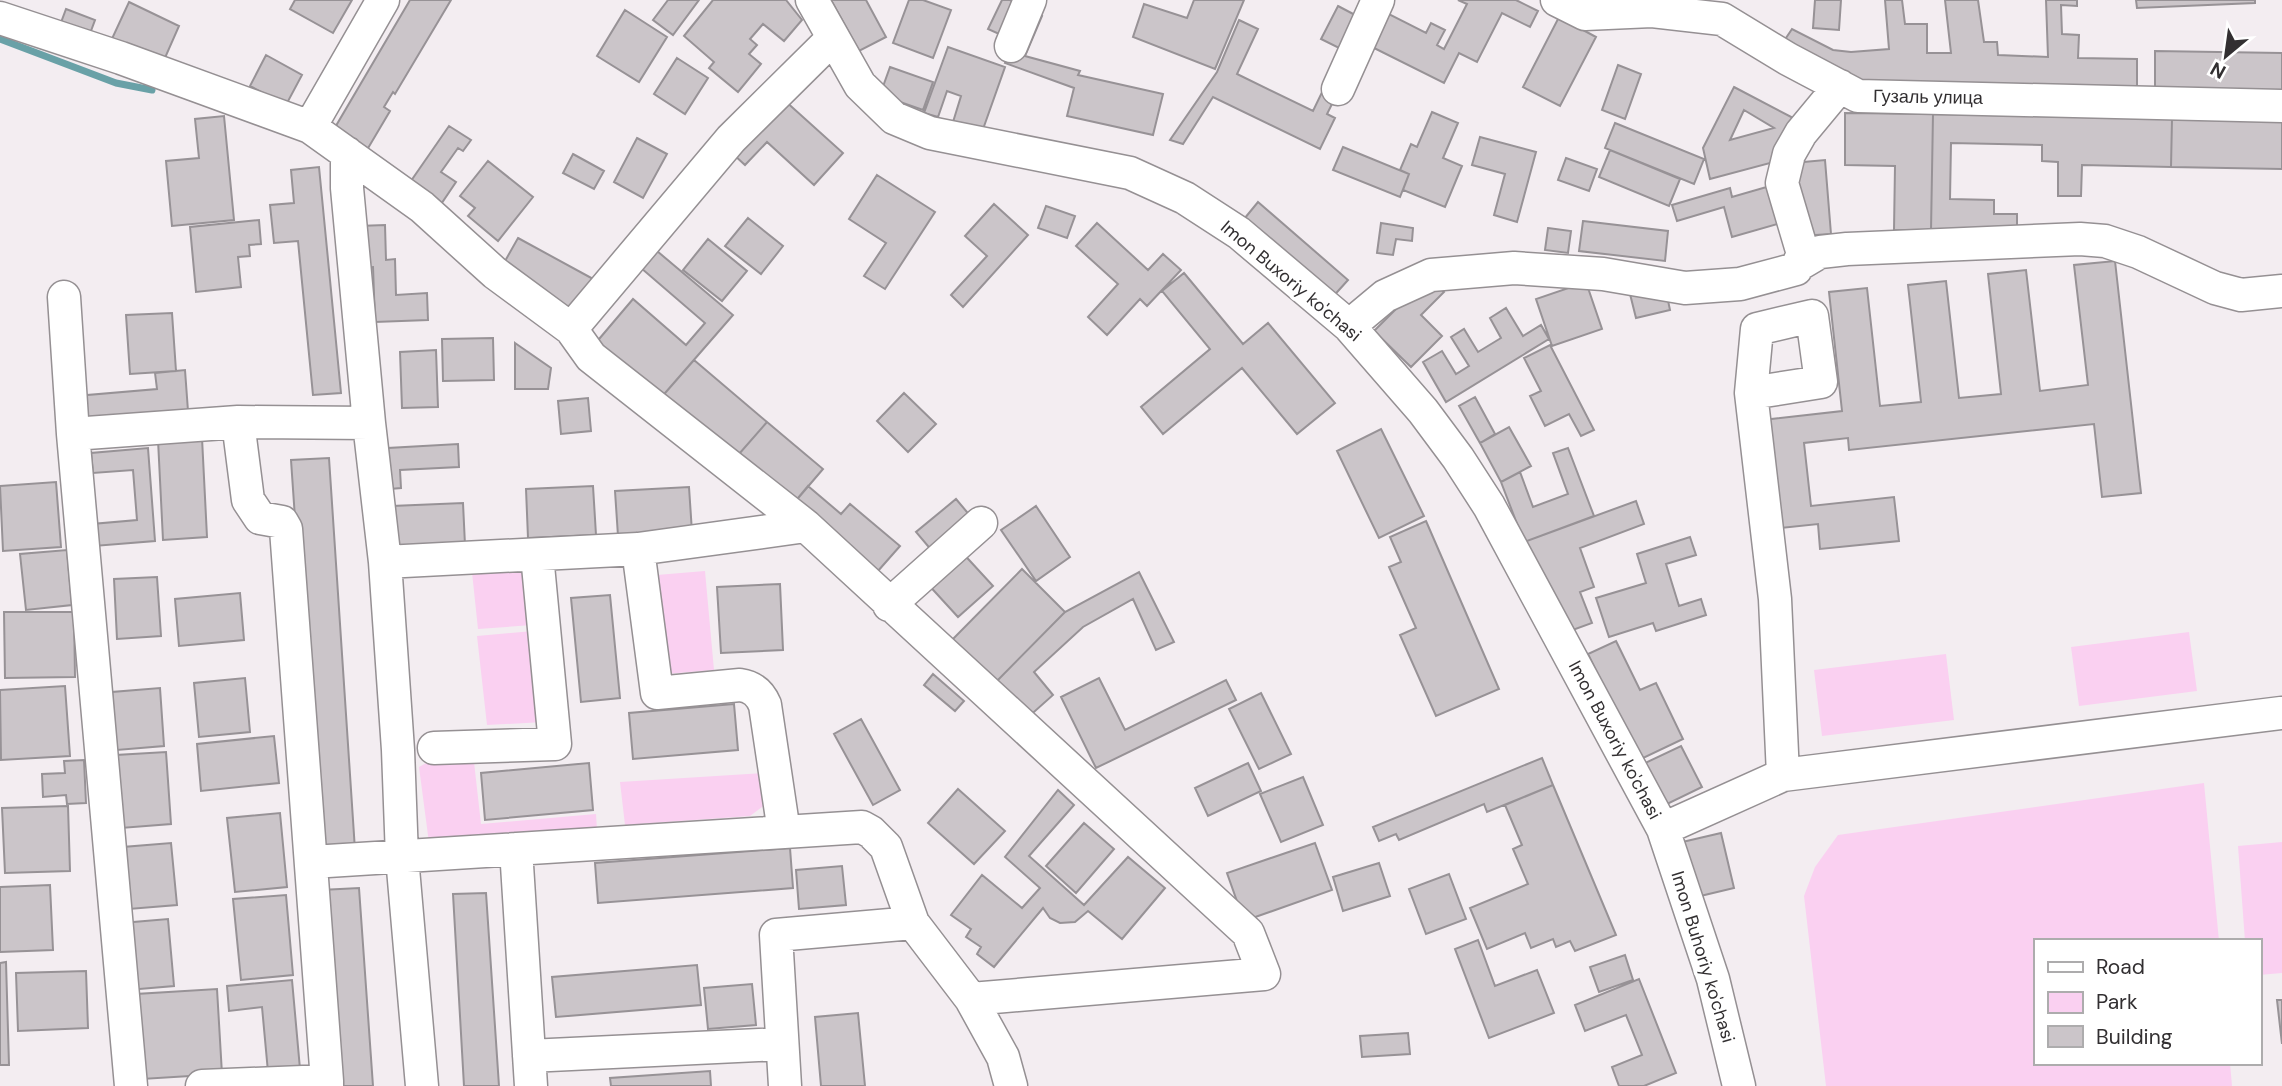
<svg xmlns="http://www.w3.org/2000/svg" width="2282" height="1086" viewBox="0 0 2282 1086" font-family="'DM Sans',sans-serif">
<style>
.green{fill:#fad0f1}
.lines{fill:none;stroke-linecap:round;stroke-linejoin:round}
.stream{stroke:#69a1a7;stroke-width:7}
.building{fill:#cbc5c9;stroke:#979296;stroke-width:2;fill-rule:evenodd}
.minor-casing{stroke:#959093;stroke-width:35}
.minor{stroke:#fff;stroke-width:32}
.labels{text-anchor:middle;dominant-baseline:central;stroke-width:7;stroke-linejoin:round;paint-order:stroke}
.street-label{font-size:18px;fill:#322f31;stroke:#fff}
</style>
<rect width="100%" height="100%" fill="#f3edf1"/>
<path class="green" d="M526,568l6,57 -54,4 -6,-57z
M705,571l9,99 -48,4 -9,-99z
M533,631l11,91 -57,3 -10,-89z
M2189,632l8,59 -118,15 -8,-59z
M1946,654l8,66 -132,16 -8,-66z
M428,762h46l7,62 115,-10 1,16 -168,13 -10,-76z
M765,773l1,31 -16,12 -125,9 -5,-43z
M2204,783l15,158h-184v122h195l2,23h-406l-22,-190 11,-29 23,-32z
M2282,842v131l-23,2v-34h-14l-7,-95z"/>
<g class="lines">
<path class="stream" d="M0,39l116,44 36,7"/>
</g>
<path class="building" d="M295,0h57l-19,33 -43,-24z
M410,0h41l-56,94 -2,-2 -9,15 6,4 -26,44 -34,-19z
M668,0h31l-26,35 -20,-15z
M713,0h73l16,20 -18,21 -21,-17 -13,15 7,6 -8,9 12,10 -23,28 -29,-24 5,-6 -30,-26z
M831,0h35l20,37 -27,14z
M909,0h14l28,10 -18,48 -40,-15z
M1002,0h8l13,7 -15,31 -20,-9z
M1194,0h50l-29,69 -82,-32 11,-33 43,14z
M1458,0h58l22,11 -8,16 -28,-14 -25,49 -18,-9 -15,30 -78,-39 17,-33 43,22 5,-10 14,7 -8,15 7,4 23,-45z
M1815,0h26l-2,30 -26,-2z
M1885,0h17l3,24h22v29h24l-6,-53h33l6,42h13l1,13 50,2 -2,-57h31v6l-16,-1 1,29 17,1 -1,23 59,1v31l-287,-4 -70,-39 12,-18 41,21 18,2 38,-3z
M2136,0h119v3l-118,5z
M129,2l50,24 -18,41 -51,-24z
M1338,6l21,11 -16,33 -22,-11z
M66,9l29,11 -7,19 -29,-11z
M1028,9l14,7 -17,40 55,15 -2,4 85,19 -10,41 -86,-19 7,-28 -69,-25z
M625,10l42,27 -28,45 -42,-26z
M1559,17l37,20 -36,69 -37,-19z
M1239,20l19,9 -21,45 76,37 12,-25 13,6 -11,22 8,4 -15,31 -107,-52 -30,47 -13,-4 47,-68z
M948,47l57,20 -23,65 -29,-10 8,-26 -14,-5 -9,26 -14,-4z
M2155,51l127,2v40l-127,-1z
M266,55l36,20 -16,30 -36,-19z
M677,58l31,20 -23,36 -31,-20z
M1618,65l23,9 -16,45 -23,-9z
M890,67l43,15 -10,28 -43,-15z
M1734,87l63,33 -23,42 -64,17 -7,-31zM1744,110l30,18 -44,12z
M783,99l60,54 -29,32 -47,-43 -22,23 -12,-11z
M1432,112l26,11 -15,35 19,8 -17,41 -42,-17 6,-16 -9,-4 11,-26 6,3z
M1845,113l88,1 -2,117 -37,-1 1,-64 -50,-1z
M1933,114l239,5 -1,48 -89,-2 -1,31h-23v-34l-16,-1v-16l-91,-2 -1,56 44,1v14h23v19l-86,-2z
M224,116l10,104 -62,6 -6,-65 33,-3 -4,-39z
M2172,119l110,2v48l-111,-2z
M1615,123l89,36 -10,25 -89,-36z
M449,126l22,14 -8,11 -5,-3 -17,24 15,10 -21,31 -31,-22z
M1480,137l56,15 -19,70 -23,-7 11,-41 -33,-9z
M637,138l30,16 -24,44 -29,-16z
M1343,147l66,27 -9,23 -67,-27z
M1610,150l70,29 -11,27 -70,-29z
M573,154l31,17 -10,18 -31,-16z
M1566,158l31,11 -8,22 -31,-11z
M1825,160l6,74 -31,2 -7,-73z
M488,161l45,36 -35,44 -30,-25 7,-8 -15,-12z
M319,167l22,226 -28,2 -15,-154 -24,2 -4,-38 24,-2 -3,-33z
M877,175l58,37 -50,77 -21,-13 22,-33 -37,-24z
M1770,186l11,37 -49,14 -8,-30 -47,14 -5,-16 58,-17 2,9z
M1258,202l90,78 -19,21 -89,-77z
M994,204l34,31 -65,72 -12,-12 36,-39 -22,-20z
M1046,206l29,10 -8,22 -29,-10z
M748,218l35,28 -22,28 -36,-28z
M259,220l2,24 -12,1 1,11 -12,1 3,30 -45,5 -6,-65z
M1583,221l85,10 -3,30 -86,-10z
M1097,223l51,47 15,-16 18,16 -34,36 -7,-7 -33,36 -19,-18 30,-33 -42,-38z
M1381,223l32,5 -1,13 -16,-2 -3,16 -16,-2z
M385,225l1,35 9,-1 1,36 31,-2 1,27 -53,2 -2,-55 -13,1 -2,-42z
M1548,228l23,3 -3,22 -23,-3z
M518,238l77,42 -18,32 -77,-42z
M708,239l39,32 -25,30 -39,-31z
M657,251l76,64 -74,85 -65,-55 39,-46 53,46 19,-22 -64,-55z
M2115,261l26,232 -39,4 -8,-73 -245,26 -1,-12 -44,5 7,63 83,-9 5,44 -79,8 -2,-25 -46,5 -9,-109 79,-9 -13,-119 38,-4 13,118 41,-4 -13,-117 38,-4 13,117 42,-4 -13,-120 38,-4 14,121 48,-6 -14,-120z
M1184,273l59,71 25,-21 67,80 -38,31 -55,-66 -79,66 -22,-27 69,-58 -48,-58z
M1429,276l15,16 -23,23 21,21 -31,31 -37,-36z
M1586,282l16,47 -50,17 -16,-47z
M1665,286l5,24 -34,8 -6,-24z
M1506,308l17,28 18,-11 8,14 -103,63 -23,-40 19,-11 14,23 13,-8 -18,-29 13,-8 14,23 23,-14 -11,-20z
M172,313l4,58 -46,3 -4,-59z
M493,338l1,42 -51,1 -1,-42z
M515,343l36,25 -3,21h-33z
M1550,345l44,85 -13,6 -12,-22 -24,12 -15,-30 11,-5 -17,-33z
M436,350l2,57 -36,1 -2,-56z
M694,360l73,62 -35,40 -73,-62z
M185,370l3,41 -109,10 -3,-25 81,-7 -2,-16z
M904,393l32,31 -28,28 -31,-31z
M1475,397l20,37 -15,9 -21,-37z
M588,398l3,33 -30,3 -3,-33z
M767,422l56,47 -35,41 -56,-48z
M1509,427l22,39 -30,16 -21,-39z
M1381,429l43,87 -45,22 -42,-87z
M202,438l5,99 -44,3 -5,-100z
M458,444l1,23 -59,3 1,18 -11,1 -2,-41z
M148,448l7,93 -61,5 -2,-22 45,-4 -4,-50 -40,3 -2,-20z
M1568,448l26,68 -70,26 -23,-60 19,-10 13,35 35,-13 -15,-41z
M329,458l26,392 -37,2 -27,-392z
M56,482l5,65 -58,4 -3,-65z
M593,486l3,49 -68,3 -2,-49z
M808,486l33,28 9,-10 50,42 -30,34 -82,-70z
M689,487l3,45 -74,4 -3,-45z
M956,499l16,19 -39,34 -17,-20z
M1636,501l8,23 -64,24 14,39 -14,5 12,31 -33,12 -35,-93z
M463,503l2,42 -71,3 -2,-42z
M1036,506l34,51 -34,24 -35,-51z
M1426,521l73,168 -63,27 -36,-81 16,-7 -27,-61 12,-5 -11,-25z
M1690,537l6,18 -30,9 13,42 22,-7 5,16 -50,16 -3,-8 -44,14 -13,-39 50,-15 -9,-29z
M959,549l34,37 -35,31 -33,-36z
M67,550l5,55 -46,5 -6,-56z
M1022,569l43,43 -74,75 -43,-43z
M1139,572l35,70 -18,8 -23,-51 -50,28 -49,45 19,23 -28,25 -34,-33 74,-75z
M157,577l4,59 -44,3 -3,-60z
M780,584l3,66 -62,3 -4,-66z
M240,593l4,47 -65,6 -4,-47z
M610,595l10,103 -39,4 -10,-104z
M4,612h70l1,65 -70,1z
M1616,641l24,49 16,-7 27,56 -44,21 -51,-106z
M933,674l31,27 -9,10 -31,-26z
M245,678l5,54 -51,5 -5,-54z
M1099,678l26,52 101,-50 10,20 -140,68 -35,-71z
M65,686l5,70 -69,4 -1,-70z
M160,688l4,58 -47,4 -5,-58z
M1261,693l30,61 -32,15 -30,-60z
M734,704l4,46 -105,9 -4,-46z
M861,719l39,71 -27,15 -39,-71z
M274,736l5,47 -78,8 -4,-47z
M1681,746l21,41 -41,20 -20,-42z
M166,752l5,72 -50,4 -5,-73z
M1542,758l11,27 -66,27 -3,-8 -85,36 -3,-6 -17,7 -6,-14z
M84,760l2,43 -19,1 -1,-9 -23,2 -1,-23 23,-1 -1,-12z
M589,763l4,47 -108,10 -4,-47z
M1248,763l13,28 -53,25 -13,-28z
M1303,777l20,48 -42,17 -21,-48z
M1553,785l63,150 -41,16 -5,-10 -14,6 -3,-8 -22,9 -6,-15 -38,16 -17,-41 58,-24 -15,-35 9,-4 -17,-40z
M958,789l47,42 -31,33 -46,-41z
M1058,790l16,15 -45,51 55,49 44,-48 37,31 -43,51 -34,-28 -13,11 -15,1 -10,-5 -7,-10 -49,59 -17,-13 4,-7 -15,-10 5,-8 -20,-14 31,-40 40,33 18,-20 -35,-31z
M68,806l2,65 -65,2 -3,-65z
M280,813l7,74 -52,5 -8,-74z
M1084,823l30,26 -38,44 -30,-27z
M1721,833l13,55 -42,10 -14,-55z
M171,843l6,62 -48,4 -6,-62z
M1315,843l17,47 -88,31 -17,-48z
M790,848l3,40 -195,15 -3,-40z
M1379,863l11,33 -47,15 -10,-34z
M842,866l4,39 -47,4 -3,-39z
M1449,874l17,45 -40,15 -17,-45z
M50,885l3,65 -53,2v-65z
M359,888l14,198h-38l-14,-196z
M486,893l13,193h-35l-11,-192z
M286,895l7,80 -52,5 -8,-81z
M168,919l6,67 -46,4 -6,-67z
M1478,940l17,46 42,-16 17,43 -65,25 -34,-89z
M1625,955l8,25 -34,12 -9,-25z
M6,962l3,103h-9v-102z
M697,965l4,40 -145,12 -4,-40z
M86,971l2,57 -70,3 -2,-58z
M1639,979l37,94 -32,13h-25l-7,-19 30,-12 -16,-40 -41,16 -10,-26z
M292,980l8,89 -32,3 -6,-65 -33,4 -2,-25z
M752,984l4,41 -48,4 -4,-41z
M217,989l5,85 -80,5 -6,-85z
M2277,1000h5v44z
M858,1013l7,73h-44l-6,-69z
M1408,1033l2,21 -48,3 -2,-21z
M710,1071l1,15h-100l-1,-8z"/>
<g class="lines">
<defs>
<path id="minor" d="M812,0l48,85 34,33 36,15 200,40 55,25 54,35 110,93 74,85 35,47 31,48 174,323 50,150 26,107
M1557,0l28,14 67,-3 70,8 66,40 70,37 424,10
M0,18l121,40 189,69 112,80 73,66 76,56 20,28 215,169 442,407 16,41 -293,25
M1011,46l19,-46
M1338,89l40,-89
M310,127l73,-127
M347,153v35l22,235 16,139 13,188 4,107 20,229
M1798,265l22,-13 27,-3 233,-10 25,2 33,11 77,36 26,7 41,-4
M64,297l9,137
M1349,326l36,-30 46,-21 83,-7 89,6 82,14 55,-4 56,-15 7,-15 -21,-71 7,-29 12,-21 39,-47
M571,329l160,-190 101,-100
M1751,393l70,-11 -9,-66 -55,13 -6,64 24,206 8,176
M238,422l10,78 12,18 22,4 4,7 41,552
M638,549l19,144 83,-8c13,2 20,8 25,20l19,127 78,-5 9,5 15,15 27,76 58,76 32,58 8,29
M385,562l253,-13 168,-23
M889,605l92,-82
M434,748l121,-4 -18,-189
M1663,829l120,-54 498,-62
M516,849l15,237
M312,862l472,-30
M529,1056l253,-12
M131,1086l-58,-652 165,-12 131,1
M202,1086l125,-5v5
M785,1086l-9,-151 137,-12"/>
</defs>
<use href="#minor" class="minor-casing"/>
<use href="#minor" class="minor"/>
</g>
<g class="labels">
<g class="street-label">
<text transform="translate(1928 97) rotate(1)">Гузаль улица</text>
<text transform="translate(1291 281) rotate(40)">Imon Buxoriy ko'chasi</text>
<text transform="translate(1615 740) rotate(62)">Imon Buxoriy ko'chasi</text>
<text transform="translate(1703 957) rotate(73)">Imon Buhoriy ko'chasi</text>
</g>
</g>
<rect x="2034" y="939" width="228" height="126" fill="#ffffff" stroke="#adacad" stroke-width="2"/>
<rect x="2048" y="962" width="35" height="10" fill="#ffffff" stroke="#adacad" stroke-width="2"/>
<text x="2096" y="974" font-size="21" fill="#322f31">Road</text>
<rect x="2048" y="992" width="35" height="21" fill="#fad0f1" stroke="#adacad" stroke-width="2"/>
<text x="2096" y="1009" font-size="21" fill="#322f31">Park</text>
<rect x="2048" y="1026" width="35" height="21" fill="#cbc5c9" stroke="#adacad" stroke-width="2"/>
<text x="2096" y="1044" font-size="21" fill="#322f31">Building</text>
<g transform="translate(2226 56) rotate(209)" stroke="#ffffff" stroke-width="5" paint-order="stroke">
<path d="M0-5L12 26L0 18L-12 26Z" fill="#322f31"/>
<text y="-10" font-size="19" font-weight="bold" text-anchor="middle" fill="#322f31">N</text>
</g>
</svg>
